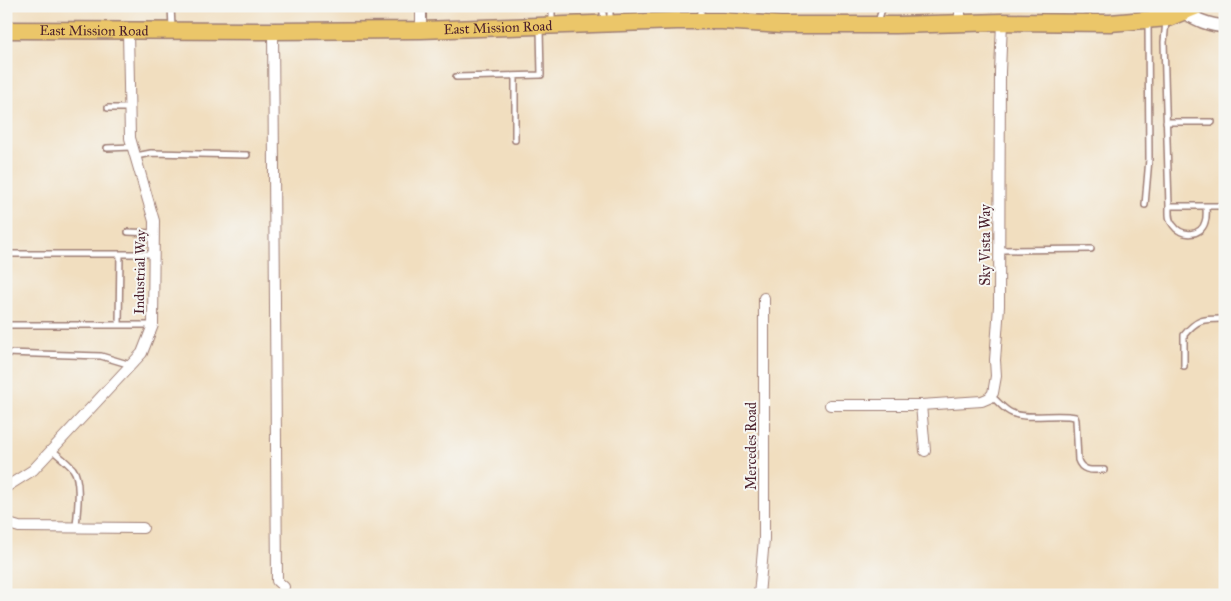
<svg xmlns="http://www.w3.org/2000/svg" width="1231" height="601" viewBox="0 0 1231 601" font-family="'IM FELL Great Primer',serif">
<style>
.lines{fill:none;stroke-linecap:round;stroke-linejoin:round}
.service-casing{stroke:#9e7e75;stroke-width:8}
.minor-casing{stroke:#9e7e75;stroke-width:12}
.tertiary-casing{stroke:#9e7e75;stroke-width:15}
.primary-casing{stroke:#9e7e75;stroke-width:19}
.service{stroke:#fff;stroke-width:5}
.minor{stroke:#fff;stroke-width:10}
.tertiary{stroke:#fff;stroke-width:12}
.primary{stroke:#ebc669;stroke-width:16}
.labels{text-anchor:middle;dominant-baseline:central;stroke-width:4;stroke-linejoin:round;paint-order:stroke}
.street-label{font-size:14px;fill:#4a1f2b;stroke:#f6f6f2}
</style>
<rect width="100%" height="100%" fill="#f6f6f2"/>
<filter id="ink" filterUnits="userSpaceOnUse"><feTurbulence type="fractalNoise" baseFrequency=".02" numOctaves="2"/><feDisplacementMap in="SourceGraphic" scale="10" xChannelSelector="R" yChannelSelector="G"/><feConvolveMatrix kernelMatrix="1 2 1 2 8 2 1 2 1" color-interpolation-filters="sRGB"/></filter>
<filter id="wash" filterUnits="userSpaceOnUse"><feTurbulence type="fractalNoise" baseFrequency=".0096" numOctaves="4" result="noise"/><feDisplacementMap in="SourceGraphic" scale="20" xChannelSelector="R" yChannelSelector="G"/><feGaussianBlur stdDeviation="1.12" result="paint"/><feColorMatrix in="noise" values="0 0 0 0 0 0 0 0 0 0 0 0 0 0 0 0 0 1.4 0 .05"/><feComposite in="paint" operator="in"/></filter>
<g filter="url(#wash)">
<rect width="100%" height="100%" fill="#f1debf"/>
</g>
<g filter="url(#ink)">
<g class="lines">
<defs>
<path id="service" d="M171,6l1,22
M552,6v16
M602,6l2,14
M610,6v14
M700,18l2,-12
M1166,21l-2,21 5,164c0,7 -1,14 4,19 8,12 28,12 32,-3 2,-5 1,-11 1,-16
M878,22l3,-10 3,-6
M456,77l85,-2 -1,-46
M108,108h22
M1166,122h46
M515,140v-64
M107,148l25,-1
M136,156l15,-3 96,2
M1145,205l4,-46 -1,-136
M1169,206h56
M128,232l26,1
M1000,250l91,-1
M6,254h147
M119,324l1,-70
M6,325h147
M6,353l95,3 30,9
M1184,366v-31c14,-17 20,-16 41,-16
M991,396c7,5 13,14 21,17 14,7 46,0 63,4l1,3 2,40c4,12 15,10 26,10
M52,450c7,6 15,12 21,19 9,12 4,43 3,58"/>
<path id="minor" d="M421,6v24
M960,23v-17
M273,31l4,550 7,6
M830,405h91l61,-4 7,-3 4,-5 3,-17 -1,-16 4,-54 1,-234 2,-50
M921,405l4,46
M6,487l27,-17 109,-117 11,-28 1,-104 -24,-83 -2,-107
M6,520l3,4 10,3 124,1
M759,595l5,-56v-241"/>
<path id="tertiary" d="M1183,12c13,7 26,14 42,14"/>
<g id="primary">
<path id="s1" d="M6,30l267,1 148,-1 256,-9h45l59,4h115l106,-3 108,1 58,-5 29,-12"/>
</g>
</defs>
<use href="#service" class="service-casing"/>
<use href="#minor" class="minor-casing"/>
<use href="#tertiary" class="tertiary-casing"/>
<use href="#primary" class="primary-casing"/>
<use href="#service" class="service"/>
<use href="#minor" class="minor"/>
<use href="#tertiary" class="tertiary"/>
<use href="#primary" class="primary"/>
</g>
</g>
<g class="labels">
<g class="street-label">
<text stroke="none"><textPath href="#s1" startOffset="492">East Mission Road</textPath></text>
<text stroke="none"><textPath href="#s1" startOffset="88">East Mission Road</textPath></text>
<text transform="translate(985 245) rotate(-90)">Sky Vista Way</text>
<text transform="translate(140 272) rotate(-89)">Industrial Way</text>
<text transform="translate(751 446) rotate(-90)">Mercedes Road</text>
</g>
</g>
<rect width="1231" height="601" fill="none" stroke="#f6f6f2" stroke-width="25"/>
</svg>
